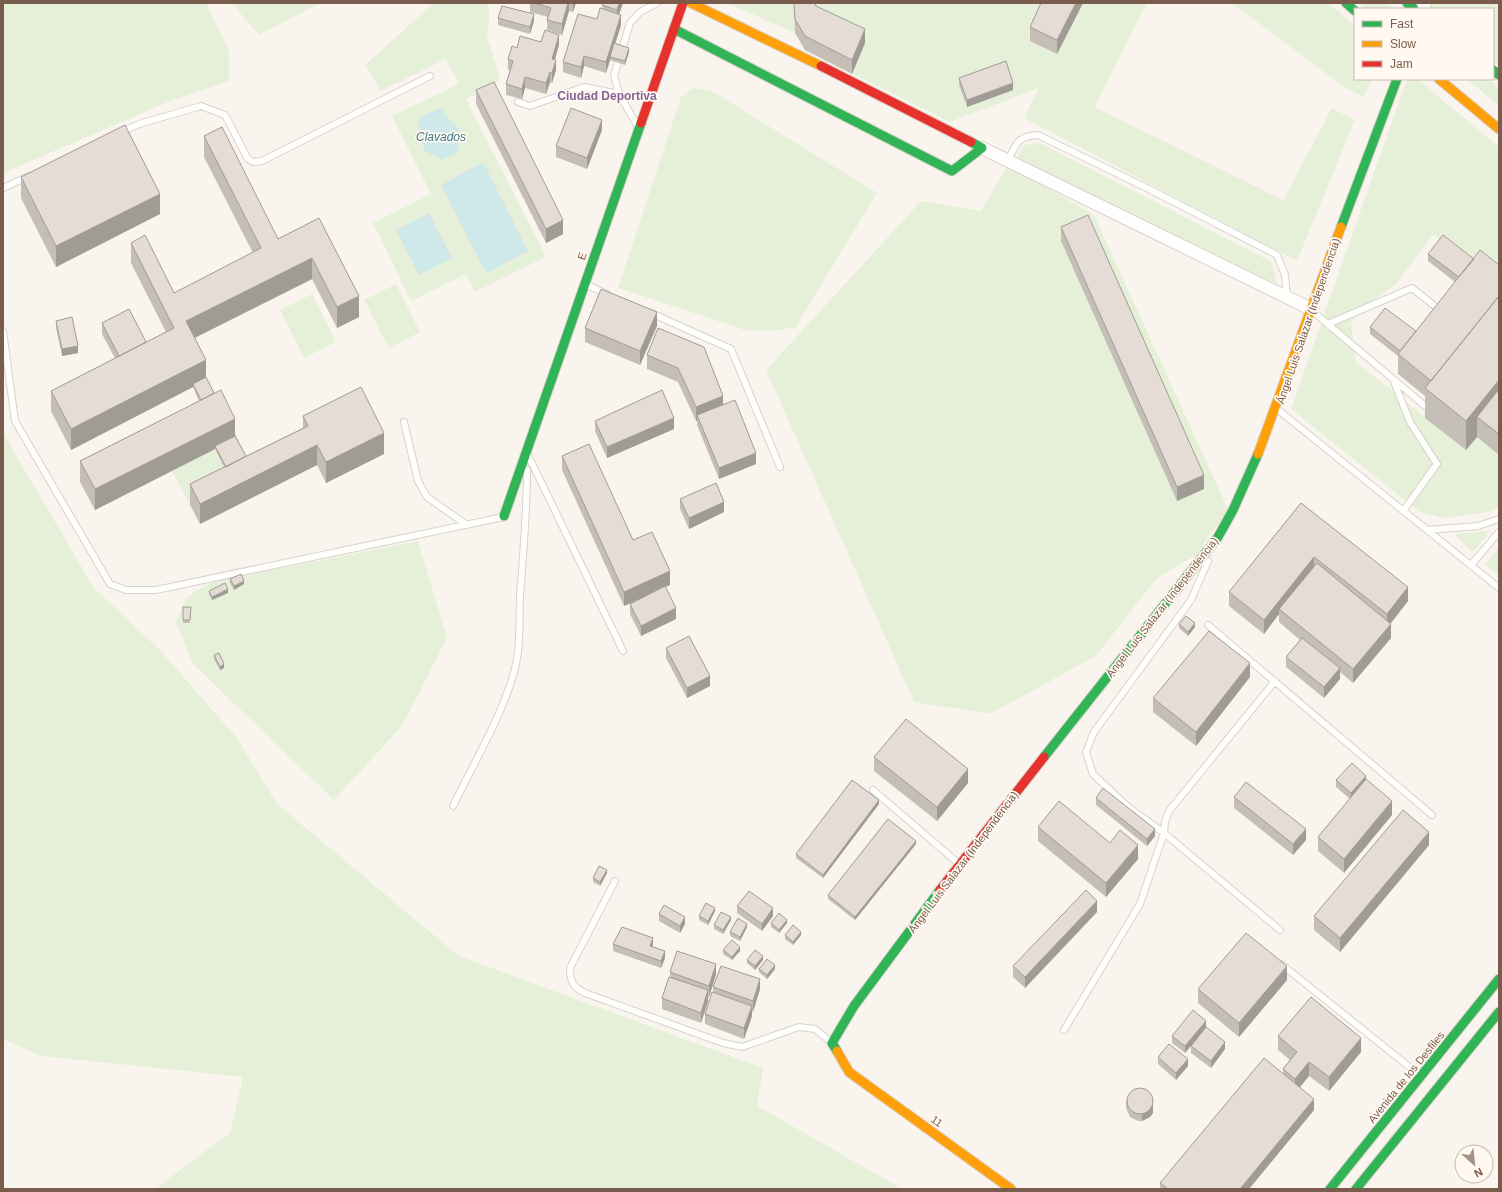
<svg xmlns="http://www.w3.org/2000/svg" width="1502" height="1192" viewBox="0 0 1502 1192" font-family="Helvetica,sans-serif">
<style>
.green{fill:#e6f0d9}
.water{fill:#cfe8ea}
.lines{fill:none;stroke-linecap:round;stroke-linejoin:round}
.lane-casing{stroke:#d8d2cc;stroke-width:8}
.street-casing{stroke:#d8d2cc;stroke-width:14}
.fast-casing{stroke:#d9d1ca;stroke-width:11}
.slow-casing{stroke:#d9d1ca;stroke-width:11}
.jam-casing{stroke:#d9d1ca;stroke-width:11}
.lane{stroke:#fefefc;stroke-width:6}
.street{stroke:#fefefc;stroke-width:12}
.fast{stroke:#30b455;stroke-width:9}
.slow{stroke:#ff9f0a;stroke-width:9}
.jam{stroke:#e5322d;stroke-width:9}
.wall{fill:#c5beb7}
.shaded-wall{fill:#a09b95}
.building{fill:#e5ddd5;stroke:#a09b95}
.labels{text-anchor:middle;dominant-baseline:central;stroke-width:3.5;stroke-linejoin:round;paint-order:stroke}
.street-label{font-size:11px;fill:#795c4b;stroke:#fff9f1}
.neighbourhood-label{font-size:12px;font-weight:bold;fill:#856495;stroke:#fff9f1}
.water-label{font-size:12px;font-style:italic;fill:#417a86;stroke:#fff9f1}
</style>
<rect width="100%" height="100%" fill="#f9f5ee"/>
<path class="green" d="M3,3h203l23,47v31l-61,21 -165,71z
M234,3h86l-61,32 -20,-23z
M434,3h53l3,11 -3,22 13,43 -5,6 -29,14 80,158 -71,35 -9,-18 -55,27 -38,-78 58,-29 -39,-78 67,-32 -13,-25 -65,32 -16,-26z
M727,3h420l-52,104 188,93 49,-92 23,12 -58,141 -273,-143 15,-30 -89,34 -145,-72 -10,-17z
M1232,3h96l27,22v54h17l-8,18 -20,-10z
M1359,3h28l7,6h-28z
M1421,3h78v63l-6,-5v-52h-65z
M1417,79l82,68v138l-66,-50 -37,49 -30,21 -15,18 5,39 110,88 11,-13 22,18v52l-10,5 -46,6 -25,-7 -127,-102 113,-322 4,-7z
M1467,79h21l11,9v18z
M693,88l17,2 167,103 -81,134 -22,4 -29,-1 -127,-42 63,-191z
M1040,143l232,119 5,22 -260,-126 7,-13z
M1008,165l86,50 134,294 -32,46 -40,24 -60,77 -106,58 -76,-12 -148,-332 155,-169 60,10z
M396,284l24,48 -31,16 -25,-48z
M312,294l24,48 -32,16 -24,-48z
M3,433l91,155 65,61 78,89 40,66 182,152 304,112 -6,38 145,83h-747l75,-56 13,-56 -201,-21 -39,-17z
M215,449l18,35 -43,21 -18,-34z
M1487,531v5l-14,16 -17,-16v-2z
M418,541l29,97 -45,88 -68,74 -142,-137 -16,-41 9,-23 14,-10 17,-8z
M1499,547v28l-14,-11z"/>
<path class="water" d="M440,108l19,22 -1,22 -16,8 -18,-10 -6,-32z
M483,162l45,89 -42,22 -45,-88z
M429,213l23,45 -33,17 -23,-45z"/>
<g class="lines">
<defs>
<path id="lane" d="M518,102l12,4 54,-19 35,7
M637,125l-18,-31 -5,-19 16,-52 10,-11 17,-9
M120,133l19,-9 62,-18 24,9 23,44 5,3 9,-1 168,-85
M1008,161c8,-17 9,-25 30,-26l111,54 128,66 8,20 2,23
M3,188l26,-12
M587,285l20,9
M1311,310l120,101
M651,313l80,36 49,118
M1328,324l84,-36 29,23
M3,331l12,90 95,163 16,6h30l347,-73
M1394,382l16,40 27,42 -34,47
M1277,409l222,179
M404,422l14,59 9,16 40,28
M528,455l95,196
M1427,530l51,-4 21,-7
M1208,561l-17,39 -97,132 -8,20 7,22 35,33 36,26 116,97
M1471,565l28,-33
M1208,625l224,190
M873,790l85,73
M453,806c20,-41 47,-87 60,-130 8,-26 6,-52 7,-79 3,-42 7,-84 7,-127
M615,881l-45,87c0,13 3,19 15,25l138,50 19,4 57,-20 16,2 16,13
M1281,964l136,109
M1064,1030l76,-126 24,-71 1,-11 4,-11 106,-130"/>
<path id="street" d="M1423,9l2,-6
M982,148l329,161"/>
<path id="fast" d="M1346,3l9,8
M1407,3l7,6
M674,29l278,142 30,-23 -11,-6
M1493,70l6,5
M1341,227l56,-148
M504,516l137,-393
M1044,757l174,-220 15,-27 25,-56
M837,1051l-5,-8 22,-37 86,-116
M1330,1189l169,-210
M1356,1189l143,-177"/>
<path id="slow" d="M691,3l130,63
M1439,79l60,50
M1258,454l83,-227
M837,1051l12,21 162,117"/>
<path id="jam" d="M821,66l150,76
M641,123l42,-120
M940,890l104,-133"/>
</defs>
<use href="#lane" class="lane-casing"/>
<use href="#street" class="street-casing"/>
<use href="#fast" class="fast-casing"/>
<use href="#slow" class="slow-casing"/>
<use href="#jam" class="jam-casing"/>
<use href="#lane" class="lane"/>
<use href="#street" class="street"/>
<use href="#fast" class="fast"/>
<use href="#slow" class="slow"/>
<use href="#jam" class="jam"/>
</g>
<path class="wall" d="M530,3h46l-3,9 -4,-1 -7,24 -15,-5v-10l1,-3 -18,-5z
M603,3h20l-4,11 2,11 -6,19 14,8 -4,13 -15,-5 -4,13 -22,-7 -3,12 -18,-6v-10l34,-43 5,-10z
M794,3l22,3 49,37 -13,31 -47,-24 -10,-17z
M1041,3h42l-26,51 -27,-13v-14z
M498,18l36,3 -4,13 -32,-9z
M541,42l18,3 -4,14 1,11 -4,13 -2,-1 -4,12 -21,-6 -3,11 -16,-4v-11l4,-14h-2v-11l9,-11z
M959,78l54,12 -46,17 -8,-22z
M476,90l87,144 -17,9 -70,-139z
M602,130l-15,39 -31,-12v-11z
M204,136l74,103 41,-21 40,99 -22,11 -25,-49 -117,59 11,39 40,79 57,-28v-12l81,38 -58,29 -9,-18 -117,59 -10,-19v-21l34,-17 -9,-18 -120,61 -15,-28v-21l119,-60 -6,-14 -122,63 -20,-39v-20l64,-33 -13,-24v-11l44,19 20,-10 -35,-69v-20l43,50 79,-40 -49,-96z
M21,177l139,37 -104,53 -35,-69z
M1061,227l143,262 -27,12 -116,-260z
M1428,254l46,5 25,6v190l-22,-18 -11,13 -41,-32v-22l-27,-22v-18l-28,-22v-7l46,4 39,-49 -27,-21z
M56,321l22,32 -16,3 -6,-28z
M657,326l-17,39 -55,-23v-14z
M658,328l65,77 33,59 -37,15 -22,-54v-4h-1l-18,-39 -31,-13v-14z
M595,421l79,8 -67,29 -12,-27z
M562,456l108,129 -5,2 11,32 -35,17 -11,-22v-10l13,-7 -19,9 -62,-136z
M680,499l44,13 -35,17 -9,-20z
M1301,503l107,98 -17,22v15l-38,45 -13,-11v7l-16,19 -38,-31v-10l14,-17 -21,-18v-8l-15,20 -35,-28v-14z
M230,579l14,5 -10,6 -4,-7z
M209,591l19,2 -16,7 -3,-6z
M183,607h8l-1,16h-7z
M1179,624l16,3 -7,9 -9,-8z
M666,648l44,38 -23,12 -21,-40z
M214,655l10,13 -4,2 -6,-11z
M1250,677l-54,69 -43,-34v-14z
M874,757l94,26 -31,38 -63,-50z
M1336,780h30l26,35 -48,58 -26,-22v-14l32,-38 -14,-12z
M1234,797l72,43 -13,15 -59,-47z
M1096,798l59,38 -8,10 -51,-41z
M879,804l-56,74 -27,-20v-4z
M1038,827l72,16 28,16 -32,38 -68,-56z
M916,844l-61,76 -27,-21v-4z
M1429,845l-89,107 -26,-22v-14z
M607,873l-7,13 -7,-4v-4z
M737,906l36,10 -11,15 -25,-18z
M715,911l-7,14 -9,-5v-4z
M1097,912l-72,76 -12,-11v-11z
M659,914l26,10 -5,9 -21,-12z
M731,920l-8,14 -9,-5v-4z
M771,923h16l-8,10 -8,-6z
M747,927l-7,14 -10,-5v-4z
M785,935h16l-8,10 -8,-6z
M613,944l40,1 -1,1 13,12 -4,10 -48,-17z
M723,950l17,1 -8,9 -9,-6z
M747,960h16l-8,10 -8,-7z
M759,969h16l-8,10 -8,-7z
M670,972l46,2 -7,23h-1v4l-7,22 -39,-14v-11l8,-21z
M1287,980l-48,57 -41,-34v-14z
M713,987l47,2 -7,23 -1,-1v5l-8,23 -39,-15v-10l8,-21z
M1206,1027l19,22 -14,19 -20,-15v-7l-6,7 -13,-10v-7z
M1278,1036l83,16 -32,39 -20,-15 -9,11 14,23 -65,79h-89v-6l123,-110v-4l7,-9 -12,-10z
M1158,1057l30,9 -12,14 -18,-16z
M1126,1101l27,3v9l-3,4 -8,4h-4l-8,-4 -4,-9z"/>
<path class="shaded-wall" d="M568,3h1v8l-7,24v-11z
M573,3h3l-3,9z
M619,3h4l-6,17v-10z
M1076,3h7l-26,51v-14z
M534,14v7l-4,13v-7z
M621,15v10l-10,32h-1v3l-4,13v-11z
M865,29v14l-13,31v-14z
M559,35v10l-7,24v-10z
M629,48v4l-4,13v-4z
M584,56v10l-3,12v-11z
M556,60v10l-4,13v-10z
M550,72v10l-4,12v-11z
M525,77v11l-3,11v-10z
M1013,83v7l-46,17v-7z
M602,120v10l-15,39v-11z
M160,194v20l-104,53v-21z
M563,220v14l-17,9v-14z
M312,258v21l-126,63v-21z
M359,296v21l-22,11v-21z
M657,312v14l-17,39v-14z
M78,346v7l-16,3v-7z
M206,360v21l-13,3v3l-122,63v-21z
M1499,380v29l-22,8v20l-11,13v-29z
M723,396v14l-26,5v6h-1v-14z
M674,418v11l-67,29v-11z
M235,419v20l-20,7v3l-120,61v-21z
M384,433v21l-58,29v-21z
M317,445v20l-117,59v-20z
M756,453v11l-37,15v-11z
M1204,475v14l-27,12v-14z
M724,502v10l-35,17v-11z
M1314,557v14l-35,38v5l-15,20v-14z
M670,571v14l-46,21v-14z
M244,581v3l-10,6v-4z
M1408,587v14l-21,27v-14z
M228,589v4l-16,7v-3z
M676,608v11l-35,17v-10z
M1195,623v4l-7,9v-4z
M1391,624v14l-38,45v-14z
M1250,663v14l-54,69v-14z
M224,664v4l-4,2v-3z
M1340,668v11l-16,19v-11z
M710,676v10l-23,12v-10z
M968,769v14l-31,38v-14z
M1366,776v7l-15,17v-7z
M879,800v4l-56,74v-3z
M1392,801v14l-48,58v-14z
M1155,829v7l-8,10v-7z
M1306,829v11l-13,15v-11z
M1429,832v13l-89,107v-14z
M916,841v3l-61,76v-3z
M1138,845v14l-32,38v-14z
M607,870v3l-7,13v-4z
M1097,901v11l-72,76v-11z
M715,908v3l-7,14v-4z
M773,908v8l-11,15v-7z
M685,917v7l-5,9v-7z
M731,917v3l-8,14v-4z
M787,920v3l-8,10v-3z
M747,924v3l-7,14v-4z
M801,932v3l-8,10v-3z
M653,938v7l-3,8v-7z
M740,947v4l-8,9v-3z
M665,951v7l-4,10v-7z
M763,956v4l-8,10v-4z
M716,964v10l-7,23v-11z
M775,965v4l-8,10v-4z
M1287,966v14l-48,57v-14z
M760,979v10l-7,23v-11z
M708,990v11l-7,22v-10z
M752,1006v10l-8,23v-11z
M1206,1021v7l-21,25v-7z
M1361,1038v14l-32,39v-14z
M1225,1042v7l-14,19v-7z
M1188,1059v7l-12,14v-7z
M1309,1062v14l-14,17v-14z
M1153,1097v16l-3,4 -8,4v-7z
M1314,1099v11l-65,79h-9z"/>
<path class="building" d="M535,3h33l-6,21 -15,-4 4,-12z
M603,3h16l-2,7 -15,-5z
M794,3h21l1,3 49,23 -13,31 -47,-24 -10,-17z
M1041,3h35l-19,37 -27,-13z
M502,6l32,8 -4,13 -32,-9z
M600,8l21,7 -15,47 -22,-6 -3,11 -18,-5 15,-48 19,5z
M545,30l14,5 -7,24 4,1 -4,13 -2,-1 -4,11 -21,-6 -3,12 -16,-5 7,-23 -5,-2 4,-13 5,2 3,-12 21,6z
M614,43l15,5 -4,13 -15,-4z
M1006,61l7,22 -46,17 -8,-22z
M494,82l69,138 -17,9 -70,-139z
M571,108l31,12 -15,38 -31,-12z
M125,125l35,69 -104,52 -35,-69z
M222,127l56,112 41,-21 40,78 -22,11 -25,-49 -126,63 20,39 -135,69 -20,-38 123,-63 -43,-85 14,-8 29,58 87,-45 -57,-112z
M1088,215l116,260 -27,12 -116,-260z
M1443,235l31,24 -15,18 -31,-23z
M1480,250l19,15v31l-68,85 -33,-27z
M601,289l56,23 -17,39 -55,-23z
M1499,296v84l-33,41 -41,-33z
M1385,308l31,23 -16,20 -30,-24z
M129,309l17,33 -27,14 -17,-33z
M72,317l6,29 -16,3 -6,-28z
M658,328l46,19 19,49 -27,11 -18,-39 -31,-13z
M206,377l8,16 -13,7 -8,-16z
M361,387l23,46 -58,29 -9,-17 -117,59 -10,-20 118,-58 -5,-10z
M1499,389v45l-22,-17z
M221,390l14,29 -140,70 -15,-28z
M662,390l12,28 -67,29 -12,-26z
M735,400l21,53 -37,15 -22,-53z
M235,436l11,20 -20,11 -11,-21z
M589,444l44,96 19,-8 18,39 -46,21 -62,-136z
M716,483l8,19 -35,16 -9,-19z
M1301,503l107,84 -21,27 -73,-57 -50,63 -35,-28z
M1317,563l74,61 -38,45 -74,-60z
M241,574l3,7 -10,5 -4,-7z
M225,583l3,6 -16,8 -3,-6z
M665,586l11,22 -35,18 -11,-22z
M183,607h8l-1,13h-7z
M1186,616l9,7 -7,9 -9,-8z
M1209,631l41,32 -54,69 -43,-34z
M689,636l21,40 -23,12 -21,-40z
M1302,638l38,30 -16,19 -38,-30z
M219,653l5,11 -4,3 -6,-12z
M906,719l62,50 -31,38 -63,-50z
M1352,763l14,13 -15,17 -15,-13z
M1366,779l26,22 -48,58 -26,-22z
M852,780l27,20 -56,75 -27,-21z
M1246,782l60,47 -13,15 -59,-47z
M1103,788l52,41 -8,10 -51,-41z
M1059,801l51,42 10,-13 18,15 -32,38 -68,-56z
M1403,810l26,22 -89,106 -26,-22z
M888,819l28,22 -61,76 -27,-22z
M599,866l8,4 -7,12 -7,-4z
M1086,890l11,11 -72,76 -12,-11z
M749,891l24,17 -11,16 -25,-18z
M706,903l9,5 -7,13 -9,-5z
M664,905l21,12 -5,9 -21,-12z
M721,912l10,5 -8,13 -9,-5z
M779,913l8,7 -8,10 -8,-7z
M738,918l9,6 -7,13 -10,-5z
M793,925l8,7 -8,10 -8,-7z
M622,927l31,11 -3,8 15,5 -4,10 -48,-17z
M1246,933l41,33 -48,57 -41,-34z
M732,940l8,7 -8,10 -9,-7z
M755,950l8,6 -8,10 -8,-6z
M677,951l39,13 -7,22 -39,-14z
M767,959l8,6 -8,10 -8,-6z
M721,966l39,13 -7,22 -40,-14z
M669,977l39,13 -7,23 -39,-15z
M712,992l40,14 -8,22 -39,-14z
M1311,997l50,41 -32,39 -20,-15 -14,17 -12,-10 14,-17 -19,-16z
M1193,1010l13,11 -21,25 -13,-10z
M1206,1027l19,15 -14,19 -20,-15z
M1169,1044l19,15 -12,14 -18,-16z
M1264,1058l50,41 -74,90h-72l-8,-6z
M1127 1101a13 13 0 1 1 26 0a13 13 0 1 1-26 0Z"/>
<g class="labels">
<g class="street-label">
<text transform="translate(582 256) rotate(-71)">E</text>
<text transform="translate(1308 321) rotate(-71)">Ángel Luis Salazar (Independencia)</text>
<text transform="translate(1162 607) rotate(-52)">Ángel Luis Salazar (Independencia)</text>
<text transform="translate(963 862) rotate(-53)">Ángel Luis Salazar (Independencia)</text>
<text transform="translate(1406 1077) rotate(-51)">Avenida de los Desfiles</text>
<text transform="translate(937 1121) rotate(36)">11</text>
</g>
<g class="neighbourhood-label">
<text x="607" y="96">Ciudad Deportiva</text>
</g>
<g class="water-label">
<text x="441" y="137">Clavados</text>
</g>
</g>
<rect width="1502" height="1192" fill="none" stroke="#795c4b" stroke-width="8"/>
<rect x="1354" y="8" width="140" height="72" fill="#fff9f1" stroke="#c9baaf"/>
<rect x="1362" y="21" width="20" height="6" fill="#30b455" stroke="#c9baaf"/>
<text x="1390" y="28" font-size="12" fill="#795c4b">Fast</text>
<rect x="1362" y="41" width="20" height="6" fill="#ff9f0a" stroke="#c9baaf"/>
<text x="1390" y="48" font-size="12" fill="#795c4b">Slow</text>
<rect x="1362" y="61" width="20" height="6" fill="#e5322d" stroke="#c9baaf"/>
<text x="1390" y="68" font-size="12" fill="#795c4b">Jam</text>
<g transform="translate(1474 1164) rotate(153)"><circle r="19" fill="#fff9f1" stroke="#c9baaf"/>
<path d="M0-3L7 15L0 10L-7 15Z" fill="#a69284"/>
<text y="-6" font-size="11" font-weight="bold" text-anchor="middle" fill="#795c4b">N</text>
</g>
</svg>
